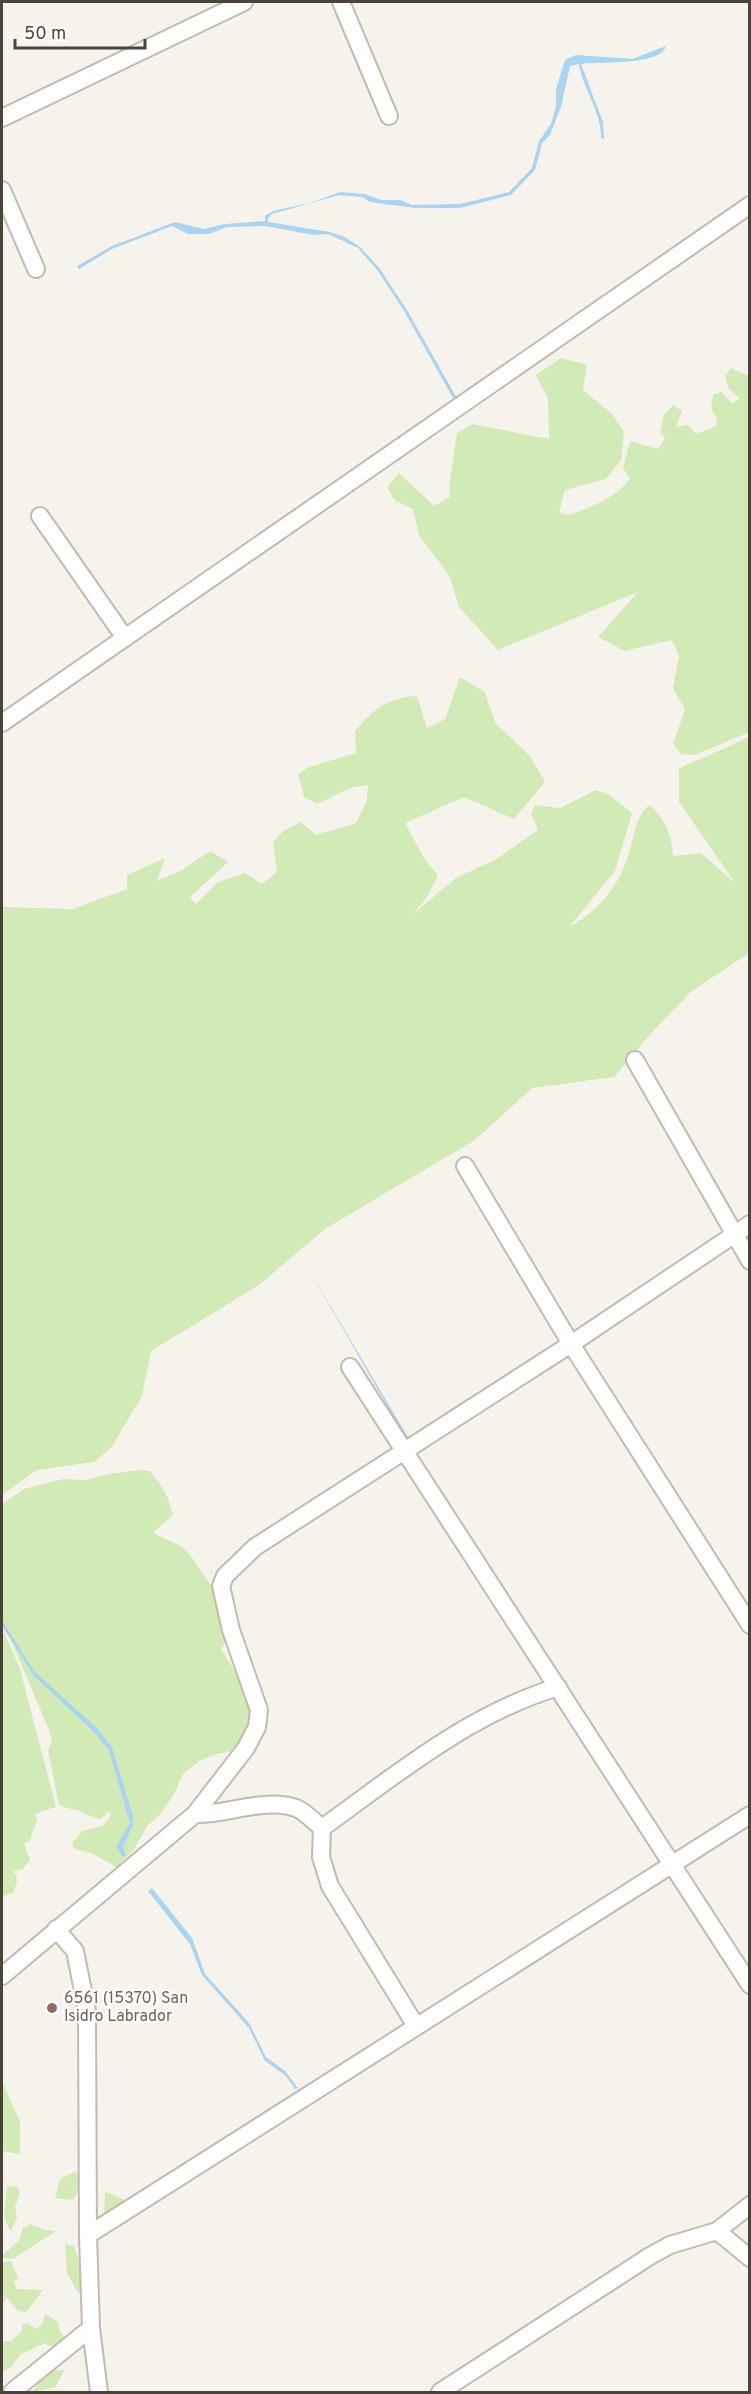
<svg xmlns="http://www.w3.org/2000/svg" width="751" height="2394" viewBox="0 0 751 2394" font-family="Overpass,sans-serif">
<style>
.green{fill:#d2eab5}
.water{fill:#a9d4f2}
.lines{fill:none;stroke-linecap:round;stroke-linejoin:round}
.minor-casing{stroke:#c2bbae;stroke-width:20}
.minor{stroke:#fff;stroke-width:16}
.education-dot{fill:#8d6e63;stroke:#fff;stroke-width:2}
.labels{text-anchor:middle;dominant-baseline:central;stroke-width:4.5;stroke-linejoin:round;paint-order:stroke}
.education-label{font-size:16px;fill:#785e54;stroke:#fff;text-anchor:start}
</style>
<rect width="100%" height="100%" fill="#f6f3ec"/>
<path class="green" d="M561,358l26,7 -4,25 29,24 12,18 -3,28 -15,19 -41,11 -6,22 9,3c24,-8 46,-16 62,-36l-7,-11 7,-27 28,8 7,-11 -5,-6 4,-17 9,-10 9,6 -6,16 12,-2 8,9 20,-8 1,-8 -6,-9 2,-14 8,-3 11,11 8,-5 -11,-9 -4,-13 6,-8 18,8v356l-54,23 -14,-1 -8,-11 12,-33 -12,-22 6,-32 -7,-16 -47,11 -27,-14 40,-45 -140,58 -39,-43 -9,-30 -31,-42 -6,-26 -19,-9 -7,-13 12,-14 35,33 16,-9 -1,-10 8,-54 16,-9 76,15 -1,-41 -12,-23z
M460,677l25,15 10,31 35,33 15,26 -31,37 -50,-22 -59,26 20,37 13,15 -11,22 -15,18 44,-37 39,-18 43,-30 -7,-16 4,-9 25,3 36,-18 12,4 24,19 -17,58 -45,55c28,-14 48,-39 58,-70 6,-18 7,-38 21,-51 16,13 23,30 24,51l28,-3 34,30 -56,-81v-33c23,-13 48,-19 70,-33v217l-57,38 -38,39 -40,47 -82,11 -57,52 -150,89 -66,56 -108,66 -9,45 -31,52 -17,14 -57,8 -35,25v-588l71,2 54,-20v-14l38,-17 -8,23 25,-11 28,-19 18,11 -38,35 6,7 22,-22 27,-9 17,11 15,-12 -4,-30 10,-11 18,-9 15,13 40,-12 11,-23 1,-15 -18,3 -33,16 -13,-7 -6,-23 11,-7 47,-14 -1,-22c18,-21 33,-34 62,-35l10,32 18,-9z
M141,1470l9,1c12,14 19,26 23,44l-20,18 30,14 10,12 18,26 19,49 -9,15 22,35 24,28 1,12 -22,10 -11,17 -19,3 -17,7 -16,13 -9,20 -14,21 -12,10 -15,26 -17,16 -25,-14 -16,-4 -3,-6 10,-12 21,-5 8,-11 -2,-4 -8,8c-9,-1 -13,-5 -21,-8 -7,-2 -13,-2 -21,-6l-11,-55 4,-8 -3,-12 -47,-111v-115l22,-15 38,-10 25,1 21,-6z
M2,1627l18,42 36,138 -21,7 2,6 -7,21 -6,3 6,16 -8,10 -10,1 4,3 1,8 -4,11 -11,3z
M2,2081l18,41v32l-18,-3z
M74,2172l7,3 1,10 -9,15 -18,-2 5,-19z
M16,2186l4,6 -5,15 2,11 -6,13c-11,-14 -5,-27 -4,-44z
M105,2191l28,13 -29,33 -1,-1z
M31,2224l14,6 11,1 -43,28 -11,-1v-3l17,-14 4,-13z
M65,2244l9,2 14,45 -10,2 -11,-20z
M11,2261l7,17 -4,4 3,7 26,1 -17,22 -8,-1 -12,-14 -4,8v-43z
M45,2314l13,8 2,10 5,6 -12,10 -8,-5 -24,11 -11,14 -8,4v-31h9l11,-10v-7h6l8,5 6,-5z
M65,2370l-10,17 -22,5c9,-18 10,-22 32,-22z"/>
<path class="water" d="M666,46c-5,20 -67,15 -85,18l22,58 1,17 -3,-1c1,-26 -18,-48 -22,-74l-9,2 -9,41 -11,28 -8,8 -7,27 -24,25 -51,13h-45l-45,-6 -8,-5 -23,-2 -67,19 -4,4v4l62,10 13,4 17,11 20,22 27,41 51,90v7l-54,-96 -26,-40 -20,-23 -30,-14 -14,1 -49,-9 -38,1 -18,7h-21l-16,-8 -60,23 -33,20 -2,-3 35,-20 63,-24 29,7 21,-5 40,-3v-5l8,-5 37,-8 30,-11 25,2 16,6h19l12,5 48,-1 49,-12 23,-24 7,-27 12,-17 5,-18v-17l9,-29 11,-5 56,4z
M305,1263l104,176 -8,-9z
M2,1620l32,51 64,58 14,18 21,69v8l-10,23 3,9 -3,1 -7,-10 14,-24 -21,-72 -13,-17 -62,-58 -32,-50z
M152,1888l40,50 13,36 44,49 17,34 19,14 13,17 -3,1 -10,-14 -20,-14 -16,-33 -47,-53 -12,-31 -42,-53z"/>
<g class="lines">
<defs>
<path id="minor" d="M341,2l48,114
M2,118l242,-116
M2,190l34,79
M40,516l85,122
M2,723l748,-518
M635,1060l115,201
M465,1166l106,178 179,281
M350,1367l400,618
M195,1814c32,1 70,-17 101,-6 10,4 18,14 26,20l-1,29 9,29 86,140
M322,1828c75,-54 147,-114 236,-141
M56,1929l19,22 12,60 1,224 3,93 8,64
M2,1976l193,-162 51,-66 11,-21 2,-17 -28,-80 -10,-44 4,-10 30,-29 316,-203 179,-120
M717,2231l33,27
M88,2235l662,-420
M12,2392l79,-64
M440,2392l210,-136 20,-11 47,-14 33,-26"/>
</defs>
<use href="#minor" class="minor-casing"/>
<use href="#minor" class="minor"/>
</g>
<circle class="education-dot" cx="52" cy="2008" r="6"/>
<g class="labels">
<g class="education-label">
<text x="64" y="1999">6561 (15370) San<tspan x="64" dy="18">Isidro Labrador</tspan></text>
</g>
</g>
<rect width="751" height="2394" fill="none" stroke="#4b4439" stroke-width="6"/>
<path d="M15 39v9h130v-9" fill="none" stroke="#4b4439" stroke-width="3"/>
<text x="24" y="39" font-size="18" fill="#4b4439" stroke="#ffffff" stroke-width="4.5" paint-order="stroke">50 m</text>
</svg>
